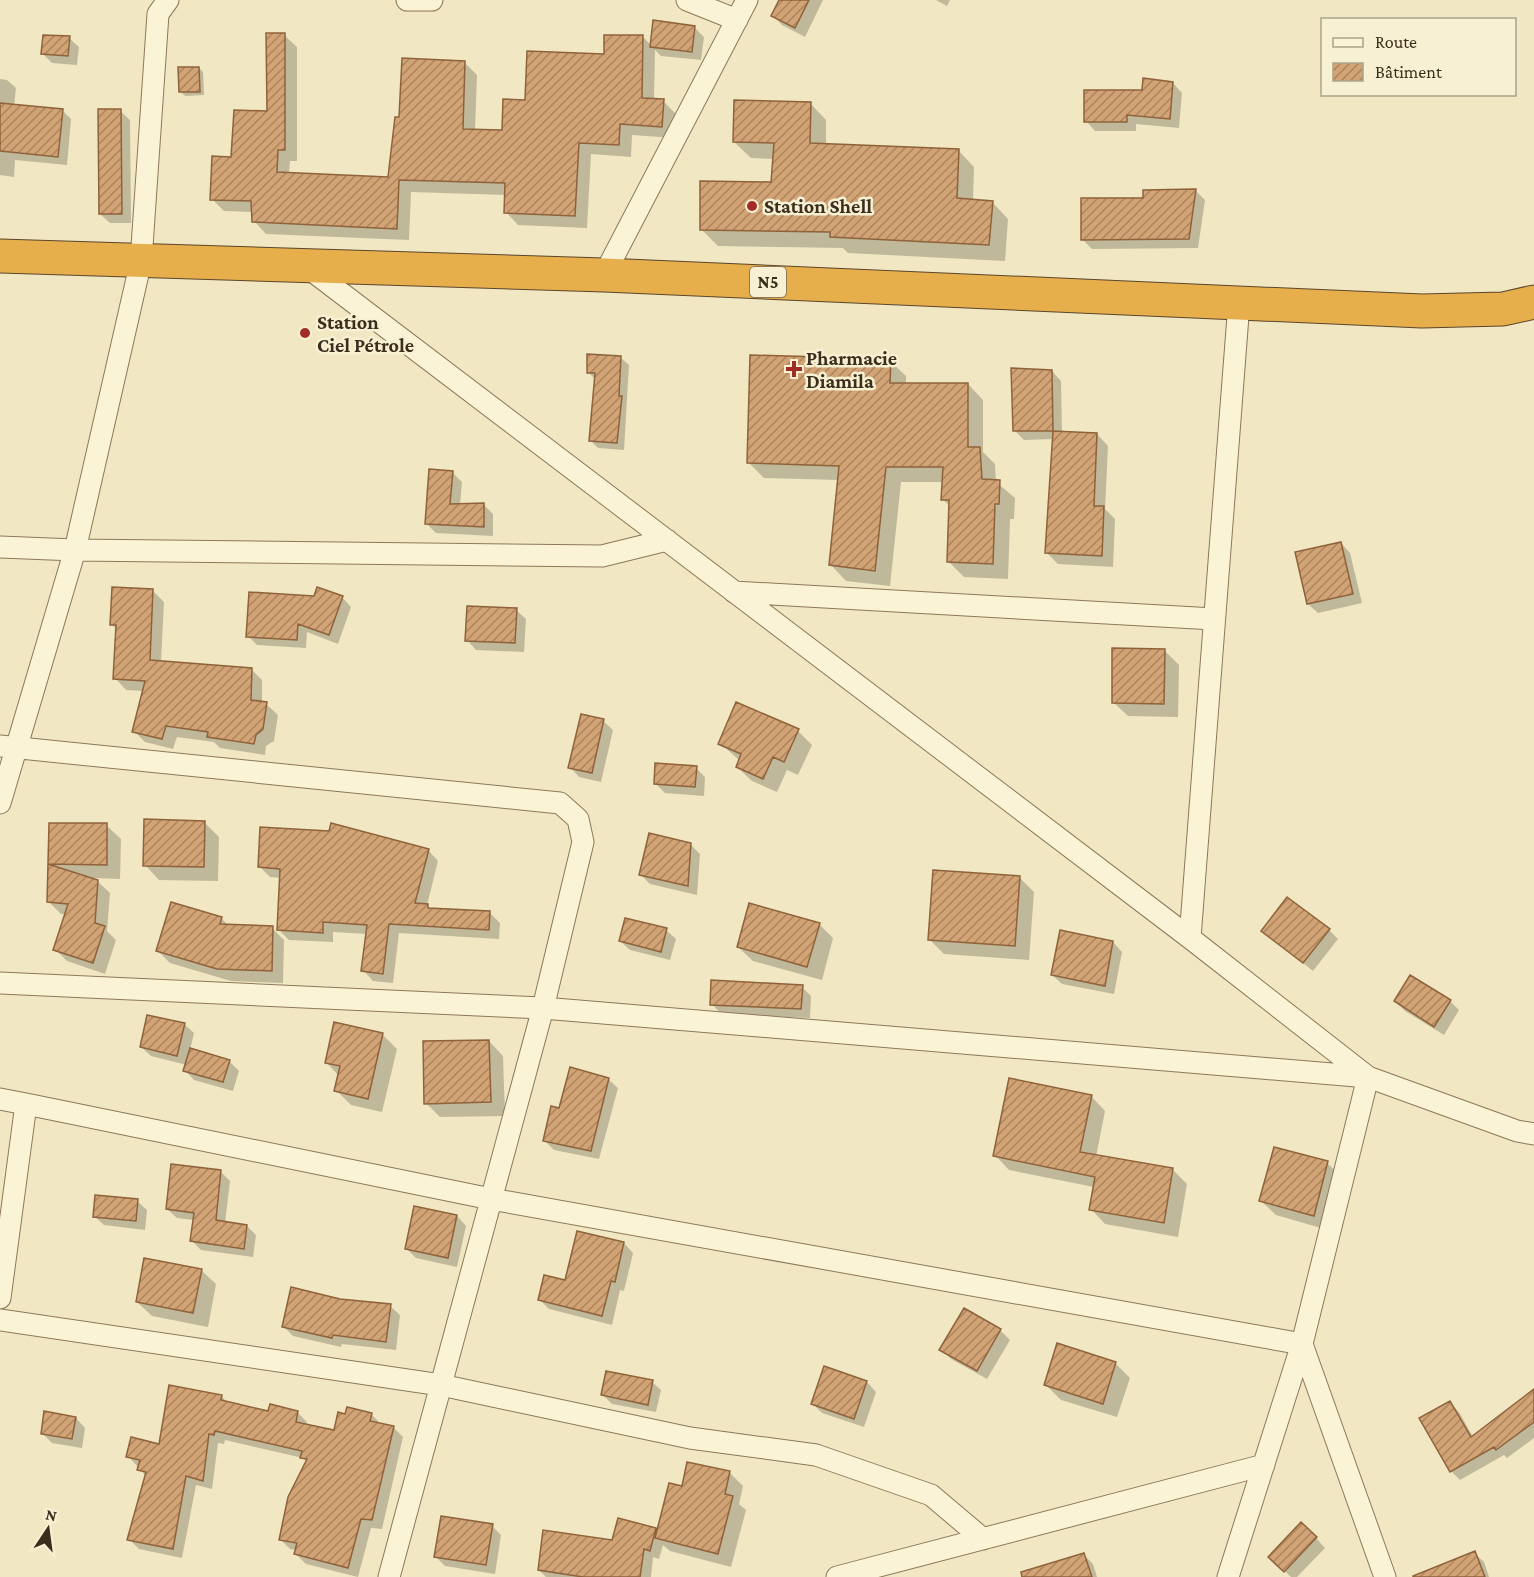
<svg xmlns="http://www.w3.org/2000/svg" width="1534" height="1577" viewBox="0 0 1534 1577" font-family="'Crimson Pro',serif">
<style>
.shadow{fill:#0003}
.building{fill:url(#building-hatch);stroke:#8e633b;stroke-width:1.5}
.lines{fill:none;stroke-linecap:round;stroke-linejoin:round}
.street-casing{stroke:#8d7858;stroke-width:23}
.highway-casing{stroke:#5a452c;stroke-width:35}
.street{stroke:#fbf3d6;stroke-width:21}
.highway{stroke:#e7af4c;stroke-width:33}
.poi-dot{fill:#a12c23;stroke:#f8f0d2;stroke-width:2}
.labels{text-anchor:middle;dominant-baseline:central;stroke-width:5;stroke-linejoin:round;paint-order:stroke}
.shield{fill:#f8f0d2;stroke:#746853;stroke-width:1.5}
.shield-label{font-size:18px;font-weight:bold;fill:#3b2e1d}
.poi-label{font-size:20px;font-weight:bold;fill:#3b2e1d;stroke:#f8f0d2;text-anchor:start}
</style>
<defs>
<pattern id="building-hatch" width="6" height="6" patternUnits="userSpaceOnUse" patternTransform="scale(1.5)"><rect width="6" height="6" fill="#d2a375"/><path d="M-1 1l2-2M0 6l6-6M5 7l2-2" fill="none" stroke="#ac855f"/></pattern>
</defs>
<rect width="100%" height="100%" fill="#f1e7c2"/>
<path class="shadow" d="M780,0h43l-18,37 -23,-12 -9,-9z
M936,0h14l-3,6z
M694,27l10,10 -3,23 -40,-4 -6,-6 -1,50 9,1 12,12 -1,25 -42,-3 -1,22 -40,-3 -4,74 -69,-3 -12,-13v-17l-95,-3 -2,48 -143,-6 -12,-13 -1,-9 -29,-1 -12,-12 21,-40 36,-46 15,-78 13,12v114h-7l-1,13 101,4 11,-59 64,-56 12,12 -2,56h28l24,-29 78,-47 38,-18 8,8z
M69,38l10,9 -2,18 -25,-2 -9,-9z
M199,68l4,4 1,23 -19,1 -5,-5z
M0,79l7,1 9,8 -2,18 48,4 9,9 -4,46 -52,-5 -1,17 -14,-2z
M1173,83l9,10 -3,35 -43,-4v7h-41l-9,-10 57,-30z
M810,103l16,17v25l132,5 16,17 -1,34 19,1 16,17 -3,42 -157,-8 -5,-5 -125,-2 -17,-17 71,-46 2,-24 -23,-1 -17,-16z
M120,111l10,9 1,103h-21l-10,-9z
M1196,191l9,9 -7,48 -106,1 -9,-9 61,-41z
M621,358l8,7 -5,85 -26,-2 -8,-8 6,-60 -8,-8z
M890,361l16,15v8h62l15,16v52l12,12 1,18 19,16 -1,21h-4l-2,60 -44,-2 -15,-15 2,-55 -9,-8 2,-17h-43l-11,104 -44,-5 -15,-16 8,-85 -75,-2 -15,-15z
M1052,371l9,10 1,52 35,1 11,12 -3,63 10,10 -2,48 -55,-3 -11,-11 7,-114 -30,1 -10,-10z
M453,473l9,9 -2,23h24l9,9v22l-57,-3 -9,-9z
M1341,543l9,10 12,50 -44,10 -10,-9z
M153,591l11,11 -3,60 90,7 11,11v23l4,1 12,11 -4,26 -8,5 -1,9 -45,-7 -6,-6 -37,-5 -4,12 -28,-7 -11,-11 10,-40 -18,-1 -11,-12 3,-48 -6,-5z
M342,597l9,10 -13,37 -31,-12 -1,16 -49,-3 -9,-9z
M516,610l10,9 -2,33 -48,-2 -9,-10z
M1164,650l15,15 -1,52 -50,-1 -15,-14z
M603,721l10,9 -12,52 -22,-5 -9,-10z
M798,731l14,14 -14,30 -11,-5 -10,22 -25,-11 -15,-14 3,-6 -20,-18z
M696,768l9,9 -1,19 -39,-3 -10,-10z
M204,822l15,15 -1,44 -59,-1 -14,-15z
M106,825l15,14 -1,40 -26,-1 16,15 -3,38 9,9 -11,34 -38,-13 -12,-12 11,-35h-5l-12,-12 5,-34 -4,-5z
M330,832l98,18 10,11 -11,44 5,5 58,3 10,10 -1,16 -100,-6 -6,50 -20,-2 -10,-11 4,-36 -34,-2v10l-44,-2 -11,-11 3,-51 -11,-1 -10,-10z
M690,844l10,10 -3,41 -47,-11 -10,-10z
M1019,877l15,15 -5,68 -85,-6 -14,-14z
M172,904l50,15 7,7 43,2 12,12 -1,43 -52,-2 -61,-18 -12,-12z
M819,924l14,14 -11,42 -69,-19 -15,-14z
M666,930l10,9 -6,21 -40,-10 -10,-9z
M1329,930l9,9 -25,32 -50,-40z
M1113,942l9,10 -8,42 -52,-10 -10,-9z
M802,987l9,9 -1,22 -89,-4 -9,-10z
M1395,1001h55l9,9 -15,25 -39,-24z
M184,1024l10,9 -4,17 39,11 10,10 -6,20 -39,-11 -9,-10 2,-5 -36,-9 -10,-9z
M382,1034l15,15 -15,63 -31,-7 -15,-15 3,-14 -13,-14z
M489,1041l14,15 2,60 -65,1 -14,-14z
M608,1079l10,9 -19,71 -45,-9 -9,-9 15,-31z
M1091,1096l14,15 -9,46 77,13 14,14 -9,53 -73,-13 -14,-15 3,-22 -85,-17 -14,-15z
M1327,1163l15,14 -14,53 -52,-15 -15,-14z
M220,1171l10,10 -5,42 22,3 9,9 -3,22 -52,-7 -10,-10 3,-20 -17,-2 -10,-9z
M137,1201l10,9 -2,20 -41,-5 -10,-9z
M457,1216l9,10 -9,41 -41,-9 -9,-9z
M624,1243l9,10 -9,38 -4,-1 -8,35 -63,-16 -9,-9z
M201,1270l15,14 -8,43 -56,-11 -15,-14z
M340,1300l50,6 10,9 -4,35 -54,-6 -1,3 -48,-11 -10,-10z
M964,1310l36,20 10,10 -23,39 -36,-20 -10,-10z
M1115,1363l15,15 -13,39 -56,-17 -15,-15z
M652,1382l9,8 -5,22 -44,-8 -9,-9z
M867,1382l9,10 -12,35 -42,-14 -9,-9z
M1534,1394v44l-27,20 -3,-3 -44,25 -9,-9 -1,-68 9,9 14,25z
M221,1396l8,8 40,9 28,-1 10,10 -1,4 29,6 12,-17 24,-1 10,10 12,3 10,10 -21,92 -11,-1 -13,49 -52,-13 -10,-10 1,-4 -7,-1 -10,-10 27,-77 -4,-4 -78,-18 -1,4 -6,-1 -6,46 -16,-4 -14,73 -43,-9 -10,-10 17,-63 -18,-20 32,-10z
M76,1418l9,10 -3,20 -30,-5 -10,-10z
M730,1473l13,13 -4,18 7,6 -15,57 -61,-16 -7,-6 -4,14 -6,-2 -2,20h-105l-7,-7 74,-28 42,-12 3,2 25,-44z
M492,1526l9,9 -6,39 -50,-8 -9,-9z
M1316,1538l9,10 -28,29h-6l-21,-20z
M1474,1553l10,9 5,15h-41z
M1084,1555l9,9 4,13h-58z"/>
<path class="building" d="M779,0h30l-14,28 -24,-12z
M653,20l42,6 -3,26 -42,-5z
M266,33h19v117h-7l-1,22 111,5 7,-60h4l3,-59 63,3 -2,68 39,1 1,-31 22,1 2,-49 77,3v-19h39l-1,63 22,1 -2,28 -42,-3 -1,21 -40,-2 -4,73 -71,-3 1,-30 -106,-3 -2,49 -145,-7 -1,-21 -41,-1 2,-44 19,1 3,-47 33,1z
M43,35l27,1 -2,20 -27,-2z
M178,67h21l1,25h-21z
M1143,78l30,4 -3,37 -43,-4v7h-43v-32h58z
M734,100l77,2 -1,41 149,6 -2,49 36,3 -4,44 -159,-8v-5l-130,-2v-49l71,1 3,-39 -41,-1z
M0,103l63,6 -5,48 -58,-6z
M98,109h23l1,105h-23z
M1196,189l-7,50 -108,1v-42h62v-8z
M587,354l34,2 -2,40h3l-5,47 -28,-2 6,-68h-8z
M750,355l141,4 -1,24h78v64h12l2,32 18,1 -1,24h-4l-2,60 -46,-2 2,-62h-8l2,-33h-57l-11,104 -46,-6 10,-99 -92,-3z
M1011,368l41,2 1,61h-40z
M1053,431l44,2 -3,73h10l-2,50 -57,-3z
M429,469l24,2 -3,33 34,-1v24l-59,-3z
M1341,542l12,52 -46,10 -12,-52z
M112,587l41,2 -3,71 102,8 -1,32 16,2 -4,27 -7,6 -2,9 -47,-7 1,-5 -42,-6 -4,13 -30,-7 13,-51 -32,-2 3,-54h-6z
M317,587l26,9 -14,39 -31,-11 -1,16 -51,-3 3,-45 65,4z
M467,606l50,2 -2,35 -50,-2z
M1112,648l53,1 -1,55 -52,-1z
M736,702l63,27 -15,33 -11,-5 -10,22 -27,-12 5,-13 -23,-10z
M581,714l23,5 -12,54 -24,-5z
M655,763l42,3 -2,21 -41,-3z
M144,819l61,2 -1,46 -61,-1z
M49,823h58v42l-59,-1z
M331,823l98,26 -14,54 13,1v4l62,3 -1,19 -100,-6 -6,50 -22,-3 6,-46 -44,-3v11l-46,-3 3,-61 -22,-2 2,-40 69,4z
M649,833l42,10 -3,43 -49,-11z
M48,864l50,16 -3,43 10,3 -12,37 -40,-13 15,-46 -21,-2z
M933,870l87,6 -5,70 -87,-6z
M1287,897l43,32 -27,34 -42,-32z
M171,902l51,15 -2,7 53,2 -1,45 -55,-2 -61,-18z
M749,903l71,20 -13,44 -70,-20z
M625,918l42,10 -6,24 -42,-11z
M1060,930l53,11 -8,45 -54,-11z
M1410,975l41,25 -17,27 -40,-26z
M711,980l92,5 -2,24 -91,-4z
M147,1015l38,8 -8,33 -37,-9z
M334,1022l49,11 -15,66 -34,-8 6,-25 -15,-3z
M489,1040l2,62 -67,2 -1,-63z
M190,1048l40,12 -7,22 -40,-11z
M570,1067l39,11 -18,73 -48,-10 8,-35 8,2z
M1009,1078l83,17 -12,57 93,16 -9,55 -75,-13 6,-33 -102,-21z
M1274,1147l54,14 -14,55 -55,-15z
M171,1164l50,6 -5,50 31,5 -3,24 -54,-8 4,-28 -28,-4z
M95,1195l43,4 -2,22 -43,-4z
M414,1206l43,9 -9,43 -43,-9z
M577,1231l47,11 -9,40 -4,-1 -9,35 -64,-16 6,-25 21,5z
M144,1258l58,11 -9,44 -57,-11z
M291,1287l49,12 51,5 -5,38 -53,-7 -1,3 -50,-11z
M964,1308l37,21 -24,42 -38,-21z
M1057,1343l59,19 -13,42 -59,-19z
M824,1366l43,15 -13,38 -43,-15z
M606,1371l47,9 -5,25 -47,-10z
M169,1385l53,10 -1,5 47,11 2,-7 28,7 -2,11 38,8 4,-18 7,2 2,-7 25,6 -2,8 24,5 -22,94 -11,-1 -13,49 -54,-14 3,-11 -18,-3 9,-43 19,-38 -7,-1 2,-7 -87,-20 -1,4 -5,-1 -6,47 -17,-5 -13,73 -46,-9 19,-68 -9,-2 3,-10 -14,-3 5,-20 28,7z
M1534,1389v33l-38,28 -2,-3 -44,25 -31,-54 31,-17 21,36z
M44,1411l32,6 -4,22 -31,-5z
M687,1462l43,9 -5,23 8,2 -15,58 -63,-16 14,-55 13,3z
M441,1516l52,8 -7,41 -52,-8z
M618,1518l38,10 -6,23 -6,-2 -4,28h-57l-45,-7 5,-40 69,10z
M1301,1522l16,15 -33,35 -16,-15z
M1475,1551l10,26h-72v-1z
M1084,1553l8,24h-70l-1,-5z"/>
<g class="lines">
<defs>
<path id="street" d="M407,0h25
M687,0l50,20
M307,267l883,671 178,139 149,54 17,3
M604,275l143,-275
M0,547l75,3 527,6 65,-16
M734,592l480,27
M0,746l560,57 18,16 5,23 -40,166 -154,569
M0,803l75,-253 66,-289 17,-247 10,-14
M1190,938l49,-635
M0,983l543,25 825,69 -66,267 -74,233
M0,1099l26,5 -26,194
M26,1104l465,95 811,145 83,233
M0,1320l441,65 249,53 126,17 115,40 52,44
M837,1577l427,-112"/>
<path id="highway" d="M0,256l604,19 818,36 81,-2 31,-7"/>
</defs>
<use href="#street" class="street-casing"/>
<use href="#highway" class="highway-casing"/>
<use href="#street" class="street"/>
<use href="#highway" class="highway"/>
</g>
<g class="poi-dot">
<circle cx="752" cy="206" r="6"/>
<circle cx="305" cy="333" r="6"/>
<path d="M791 360h6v6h6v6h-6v6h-6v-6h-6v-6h6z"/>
</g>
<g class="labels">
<rect class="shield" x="750" y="267" width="36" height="30" rx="4.5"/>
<g class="shield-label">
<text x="768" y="282">N5</text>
</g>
<g class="poi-label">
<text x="764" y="206">Station Shell</text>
<text x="317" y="322">Station<tspan x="317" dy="23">Ciel Pétrole</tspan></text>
<text x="806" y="358">Pharmacie<tspan x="806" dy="23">Diamila</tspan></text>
</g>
</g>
<rect x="1321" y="18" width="195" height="78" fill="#f8f0d2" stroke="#aca28a" stroke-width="1.5"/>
<rect x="1333" y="38" width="30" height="9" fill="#fbf3d6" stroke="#aca28a" stroke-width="1.5"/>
<text x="1375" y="48" font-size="18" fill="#3b2e1d">Route</text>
<rect x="1333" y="63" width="30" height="18" fill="url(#building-hatch)" stroke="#aca28a" stroke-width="1.5"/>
<text x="1375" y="78" font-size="18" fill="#3b2e1d">Bâtiment</text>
<g transform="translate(48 1529) rotate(13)" stroke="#f8f0d2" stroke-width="4.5" paint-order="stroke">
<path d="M0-4.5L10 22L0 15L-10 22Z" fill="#3b2e1d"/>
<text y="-9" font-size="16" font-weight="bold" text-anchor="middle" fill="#3b2e1d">N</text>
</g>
</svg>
